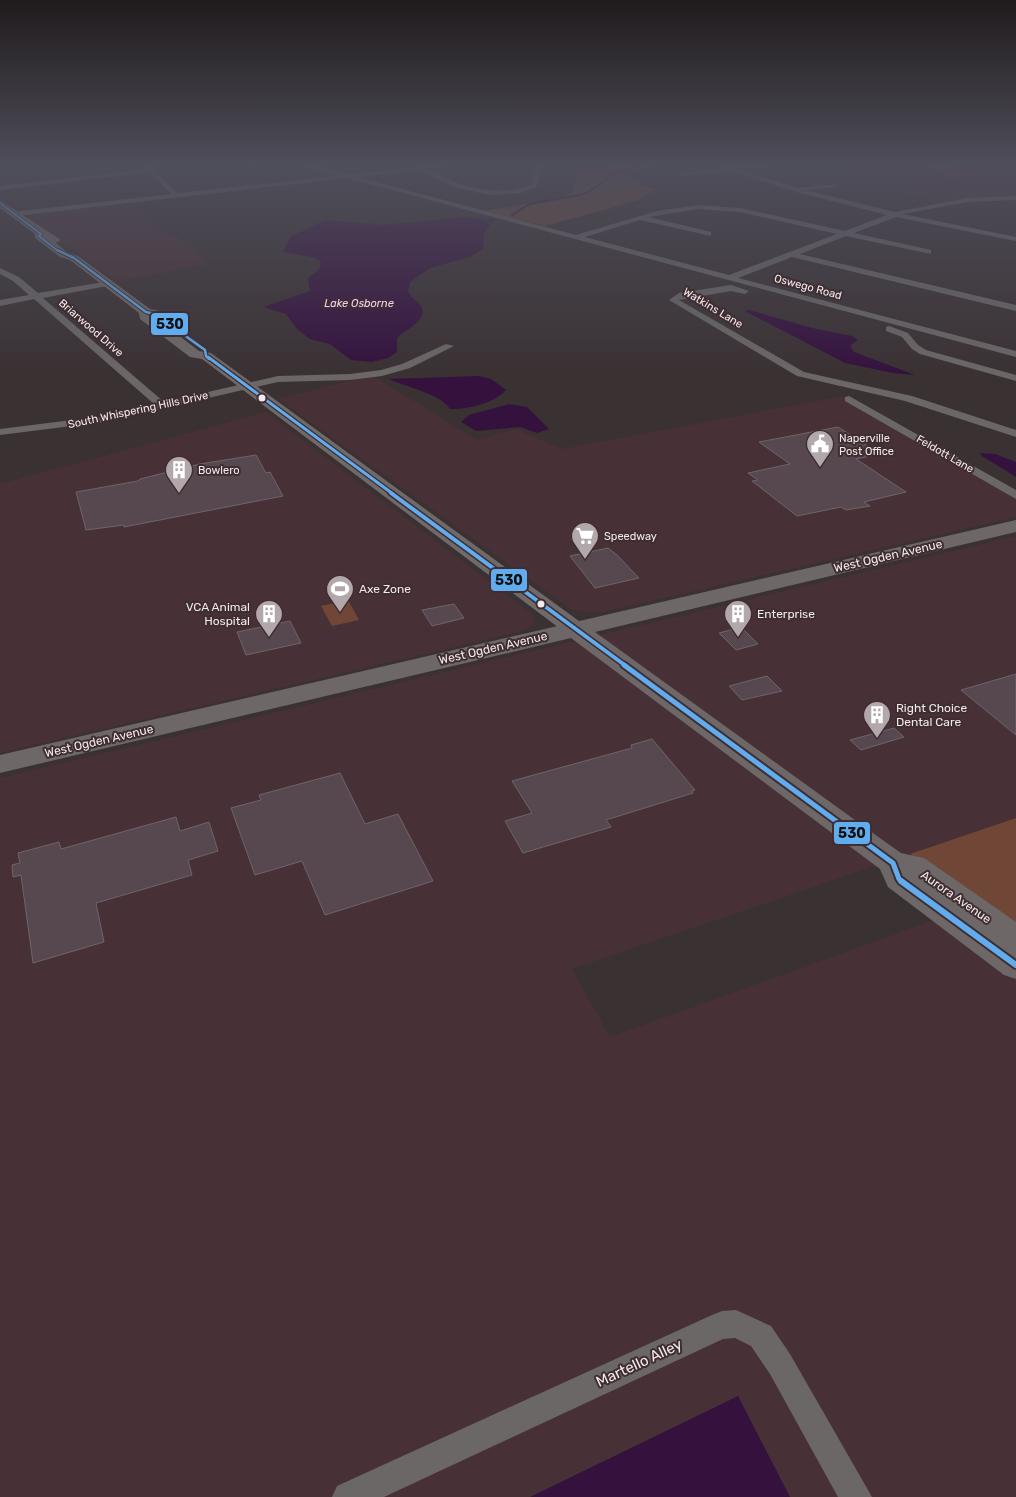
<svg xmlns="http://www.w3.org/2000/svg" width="1016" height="1497" viewBox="0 0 1016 1497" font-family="Rubik,sans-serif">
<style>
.built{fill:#473136}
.green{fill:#704736}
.water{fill:#35123e}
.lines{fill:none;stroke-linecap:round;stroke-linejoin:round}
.stream{stroke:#35123e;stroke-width:2}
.building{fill:#574850;stroke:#6c6568}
.street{fill:#6b6767;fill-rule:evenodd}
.secondary{fill:#6f6969;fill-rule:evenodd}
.primary{fill:#6d6768;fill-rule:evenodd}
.bus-1-far5-casing{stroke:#3e2d31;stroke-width:3}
.bus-1-far4-casing{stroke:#3e2d31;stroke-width:4.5}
.bus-1-far3-casing{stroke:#3e2d31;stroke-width:5.5}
.bus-1-far2-casing{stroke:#3e2d31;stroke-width:7}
.bus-1-far1-casing{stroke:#3e2d31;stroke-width:9}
.bus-1-casing{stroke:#3e2d31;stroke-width:10}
.bus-1-far5{stroke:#60acee;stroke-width:2}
.bus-1-far4{stroke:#60acee;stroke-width:2.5}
.bus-1-far3{stroke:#60acee;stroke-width:3}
.bus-1-far2{stroke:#60acee;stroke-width:4}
.bus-1-far1{stroke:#60acee;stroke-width:5}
.bus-1{stroke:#60acee;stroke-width:6}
.bus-dot{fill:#f3e8eb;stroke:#3e2d31;stroke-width:2}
.labels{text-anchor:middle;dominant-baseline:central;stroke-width:4;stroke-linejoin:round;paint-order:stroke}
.far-street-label{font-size:11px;fill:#f3e8eb;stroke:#3e2d31}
.far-water-label{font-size:11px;font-style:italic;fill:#f4cffe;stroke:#3e2d31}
.far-poi-label{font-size:11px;fill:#f3e8eb;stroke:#3e2d31;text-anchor:start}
.street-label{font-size:12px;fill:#f3e8eb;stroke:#3e2d31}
.poi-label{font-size:12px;fill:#f3e8eb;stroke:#3e2d31;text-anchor:start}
.near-street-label{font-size:15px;fill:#f3e8eb;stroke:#3e2d31}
.line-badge{stroke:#3e2d31;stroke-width:2}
.pale-badge-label{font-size:14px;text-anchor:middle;font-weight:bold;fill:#111}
</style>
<rect width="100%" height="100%" fill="#3a3133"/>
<path class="built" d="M881,165h135v32l-80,6 -63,-22 -43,-11z
M123,202l37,28 19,8 27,22 -3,5 -87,16 -93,-67z
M372,375l105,65 39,-11 46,20 281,-53 173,100v21l-413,95h-21l-11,-3 -293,-210z
M266,412l265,201 4,6 -3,7 -9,5 -523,122v-269z
M1016,536v282l-444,151 38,68 330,-119 76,56v523h-1016v-719z"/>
<path class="green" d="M620,165h37l-34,8 21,10 -4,2 16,4 -17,11 -94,26 -61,-15 76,-13 13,-6 4,-21 22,-1z
M931,165h19l21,11 -27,1z
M348,600l11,20 -27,6 -11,-20z
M1016,818v112l-106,-76z"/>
<path class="water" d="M467,217l15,2 8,6 -7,10 1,13 -14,9 -40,11 -20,14 -2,9c3,7 9,9 13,15 8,15 -17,24 -24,32v14l-9,6 -16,4 -21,-2 -21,-16 -20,-5 -13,-10 -11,-15 -23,-7 47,-16 -2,-13 11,-8 2,-8 -9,-5 -29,-5 7,-15 35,-17 59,5z
M749,310l63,18 40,8 6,4 -8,6 4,6 61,23 -22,-2 -48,-10 -100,-52z
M479,376l12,3 15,11c-11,13 -39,20 -56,19 -9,-15 -44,-22 -61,-30z
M509,404l18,3 22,22 -12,4 -17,-6 -44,4 -15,-9 8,-7z
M980,453l15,1 21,8v15l-34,-21z
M738,1396l52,101h-260z"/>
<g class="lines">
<path class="stream" d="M512,215l18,-11 54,-10 17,-10 10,-10 32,-9
M486,221l8,-1"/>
</g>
<path class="building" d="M838,427l42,27 -24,5 50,33 -42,10 6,4 -24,4 -5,-3 -44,9 -45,-35 6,-1 -10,-7 42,-9 -31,-22z
M256,455l10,18 4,-1 13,24 -159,31v-2l-38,5 -10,-38 62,-11 2,-2 60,-15z
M608,548l9,7 22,23 -44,10 -25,-32z
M454,604l10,14 -32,8 -10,-16z
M290,621l11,22 -55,12 -9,-23z
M741,627l17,17 -22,6 -17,-17z
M1016,674v61l-55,-45z
M767,676l15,15 -40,9 -13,-14z
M894,728l10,9 -43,13 -11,-10z
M652,739l43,51 -3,1 1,2 -87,27 5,7 -88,26 -18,-32 27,-8 -20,-32 120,-33 -1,-3z
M340,773l25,51 33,-10 35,67 -108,34 -23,-54 -47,14 -24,-67 30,-8 -2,-5z
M176,817l4,14 29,-9 9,29 -30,9 4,15 -96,28 8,39 -71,21 -12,-88 -8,2 -1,-12 8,-2 -2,-10 41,-11 2,7z"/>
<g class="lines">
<path class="street" d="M143,165l12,2 1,6 22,20 159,-17 -36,-11h9l37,9 104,-9 -24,4c32,18 68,29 104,16l6,-20h6l-7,22 -16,6 -29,2 -33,-7 -39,-18 -62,7 219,58 81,-24 41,-6 42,3 105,23 42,-16 -95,-24 -60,-20 -55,5 -3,-2 50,-6 -4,-3 13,2 41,-2 -32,5 55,18 41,-4 -2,3 -31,3 90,22 72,-14 49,-2v4l-49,2 -64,12 113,23v4l-120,-24 -42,16 77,17v4l-85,-18 -46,18 216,51v6l-224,-54 -54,21 278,73v6l-669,-179 -332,38 -3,-4 159,-18 -21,-22 -150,18v-4l149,-17zM698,209l42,3 97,22 -108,41 -144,-38 55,-17 71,16v-4l-62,-15z
M0,268l19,9 19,16 72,-12v4l-3,1 -64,12 121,104 114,-26 72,-2 31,-4 21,-6 44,-20 8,2 -44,22 -28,8 -32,4 -72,2 -174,40 -104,13v-6l104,-13 50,-12 -120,-105 -34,7v-6l29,-5 -16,-14 -13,-7z
M731,285l18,6 -4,3 -14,-3 -52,9 125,72 108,24 104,34v7l-111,-36 -108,-25 -128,-76 10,-7z
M889,326l19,7 10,12 8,5 90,25v6l-96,-27 -8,-5 -10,-12 -16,-6v-4z
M849,396l167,94v9l-171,-98v-4z
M736,1310l35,16 19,28 82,143h-34l-68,-123 -19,-28 -16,-8 -12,1 -339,158h-52l5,-11 375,-171 10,-4z"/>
<path class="secondary" d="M0,200l61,40 -5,3 12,10 10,3 72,53 10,2 9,7 -2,3 -6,1 38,29 12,2 372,271 3,5 -3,5 -8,2 -8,-2 -365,-275 -12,-2 -50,-38 -1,-6 -69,-53 -10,-3 -25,-19v-4l-35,-26z"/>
<path class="primary" d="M1016,520v12l-421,100 289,209 17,12 23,5 92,64v57l-12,-4 -116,-88 -8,-18 -309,-231 -571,135v-18z"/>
<defs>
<path id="bus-1-far5" d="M0,203l41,31 -2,2 19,15"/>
<path id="bus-1-far4" d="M57,250l17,8 72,54 9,2 50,36 1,6 3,3"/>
<path id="bus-1-far3" d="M208,357l185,137"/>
<path id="bus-1-far2" d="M391,493l235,173"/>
<path id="bus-1-far1" d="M624,665l269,198 6,16 4,3"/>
<path id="bus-1" d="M901,881l115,84"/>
</defs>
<use href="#bus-1-far5" class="bus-1-far5-casing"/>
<use href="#bus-1-far4" class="bus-1-far4-casing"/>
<use href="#bus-1-far3" class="bus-1-far3-casing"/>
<use href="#bus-1-far2" class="bus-1-far2-casing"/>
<use href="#bus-1-far1" class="bus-1-far1-casing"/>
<use href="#bus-1" class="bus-1-casing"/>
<use href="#bus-1-far5" class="bus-1-far5"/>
<use href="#bus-1-far4" class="bus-1-far4"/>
<use href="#bus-1-far3" class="bus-1-far3"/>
<use href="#bus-1-far2" class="bus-1-far2"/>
<use href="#bus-1-far1" class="bus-1-far1"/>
<use href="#bus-1" class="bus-1"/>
</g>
<linearGradient id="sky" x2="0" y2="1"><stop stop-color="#201b1c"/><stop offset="0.44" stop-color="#4f4e5b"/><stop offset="1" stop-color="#4f4e5b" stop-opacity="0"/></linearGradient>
<rect width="1016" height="374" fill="url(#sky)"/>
<defs>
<symbol id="civic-pin" viewBox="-11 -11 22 30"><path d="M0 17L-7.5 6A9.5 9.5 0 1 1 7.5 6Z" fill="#b2a8ab" stroke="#3e2d31"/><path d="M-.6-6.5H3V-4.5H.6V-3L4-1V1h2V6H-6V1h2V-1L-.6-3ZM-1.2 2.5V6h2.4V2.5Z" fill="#fff"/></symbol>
<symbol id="building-pin" viewBox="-11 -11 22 30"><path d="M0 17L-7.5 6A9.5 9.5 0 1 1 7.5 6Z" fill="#b2a8ab" stroke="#3e2d31"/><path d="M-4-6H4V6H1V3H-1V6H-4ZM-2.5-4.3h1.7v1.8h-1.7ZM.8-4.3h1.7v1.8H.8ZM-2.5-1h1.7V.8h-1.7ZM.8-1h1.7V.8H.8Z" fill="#fff"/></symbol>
<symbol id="supermarket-pin" viewBox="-11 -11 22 30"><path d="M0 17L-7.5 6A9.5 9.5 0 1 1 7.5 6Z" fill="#b2a8ab" stroke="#3e2d31"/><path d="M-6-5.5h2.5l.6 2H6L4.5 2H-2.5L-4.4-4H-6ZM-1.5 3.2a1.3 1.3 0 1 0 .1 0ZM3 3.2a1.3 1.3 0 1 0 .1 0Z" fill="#fff"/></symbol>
<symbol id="stadium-pin" viewBox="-11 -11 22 30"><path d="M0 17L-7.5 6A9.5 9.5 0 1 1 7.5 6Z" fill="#b2a8ab" stroke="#3e2d31"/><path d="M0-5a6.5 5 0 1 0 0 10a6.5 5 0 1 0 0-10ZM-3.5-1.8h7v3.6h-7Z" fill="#fff"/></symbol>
</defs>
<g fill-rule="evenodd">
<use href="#civic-pin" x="804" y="428" width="32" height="43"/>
<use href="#building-pin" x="163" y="454" width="32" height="43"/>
<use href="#supermarket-pin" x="569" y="520" width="32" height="43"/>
<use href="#stadium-pin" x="324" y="573" width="32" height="43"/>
<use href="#building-pin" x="253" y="598" width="32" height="43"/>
<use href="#building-pin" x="722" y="598" width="32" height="43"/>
<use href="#building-pin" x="861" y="699" width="32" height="43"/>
</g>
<g class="bus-dot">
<circle cx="262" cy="398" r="4.5"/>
<circle cx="541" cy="604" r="4.5"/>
</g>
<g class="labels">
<g class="far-street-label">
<text transform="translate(808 287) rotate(15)">Oswego Road</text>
<text transform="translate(713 308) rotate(31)">Watkins Lane</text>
<text transform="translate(91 328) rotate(41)">Briarwood Drive</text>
<text transform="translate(138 410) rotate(-12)">South Whispering Hills Drive</text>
<text transform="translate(945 454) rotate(30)">Feldott Lane</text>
</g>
<g class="far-water-label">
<text x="359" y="303">Lake Osborne</text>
</g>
<g class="far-poi-label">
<text x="839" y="438">Naperville<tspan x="839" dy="13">Post Office</tspan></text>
<text x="198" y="470">Bowlero</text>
<text x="604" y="536">Speedway</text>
</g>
<g class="street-label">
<text transform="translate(888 556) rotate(-13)">West Ogden Avenue</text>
<text transform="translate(493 648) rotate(-13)">West Ogden Avenue</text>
<text transform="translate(99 741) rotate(-13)">West Ogden Avenue</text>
<text transform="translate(956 897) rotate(35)">Aurora Avenue</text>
</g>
<g class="poi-label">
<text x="359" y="589">Axe Zone</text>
<text x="250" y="607" text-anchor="end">VCA Animal<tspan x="250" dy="14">Hospital</tspan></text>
<text x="757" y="614">Enterprise</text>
<text x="896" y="708">Right Choice<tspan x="896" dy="14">Dental Care</tspan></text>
</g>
<g class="near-street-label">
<text transform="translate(639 1363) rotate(-25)">Martello Alley</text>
</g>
</g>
<g class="line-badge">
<rect x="150" y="312" width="39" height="24" rx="5" fill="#60acee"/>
<rect x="490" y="568" width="38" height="24" rx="5" fill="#60acee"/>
<rect x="833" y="821" width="38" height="24" rx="5" fill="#60acee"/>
</g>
<g class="pale-badge-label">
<text x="170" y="329">530</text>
<text x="509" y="585">530</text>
<text x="852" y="838">530</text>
</g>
</svg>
